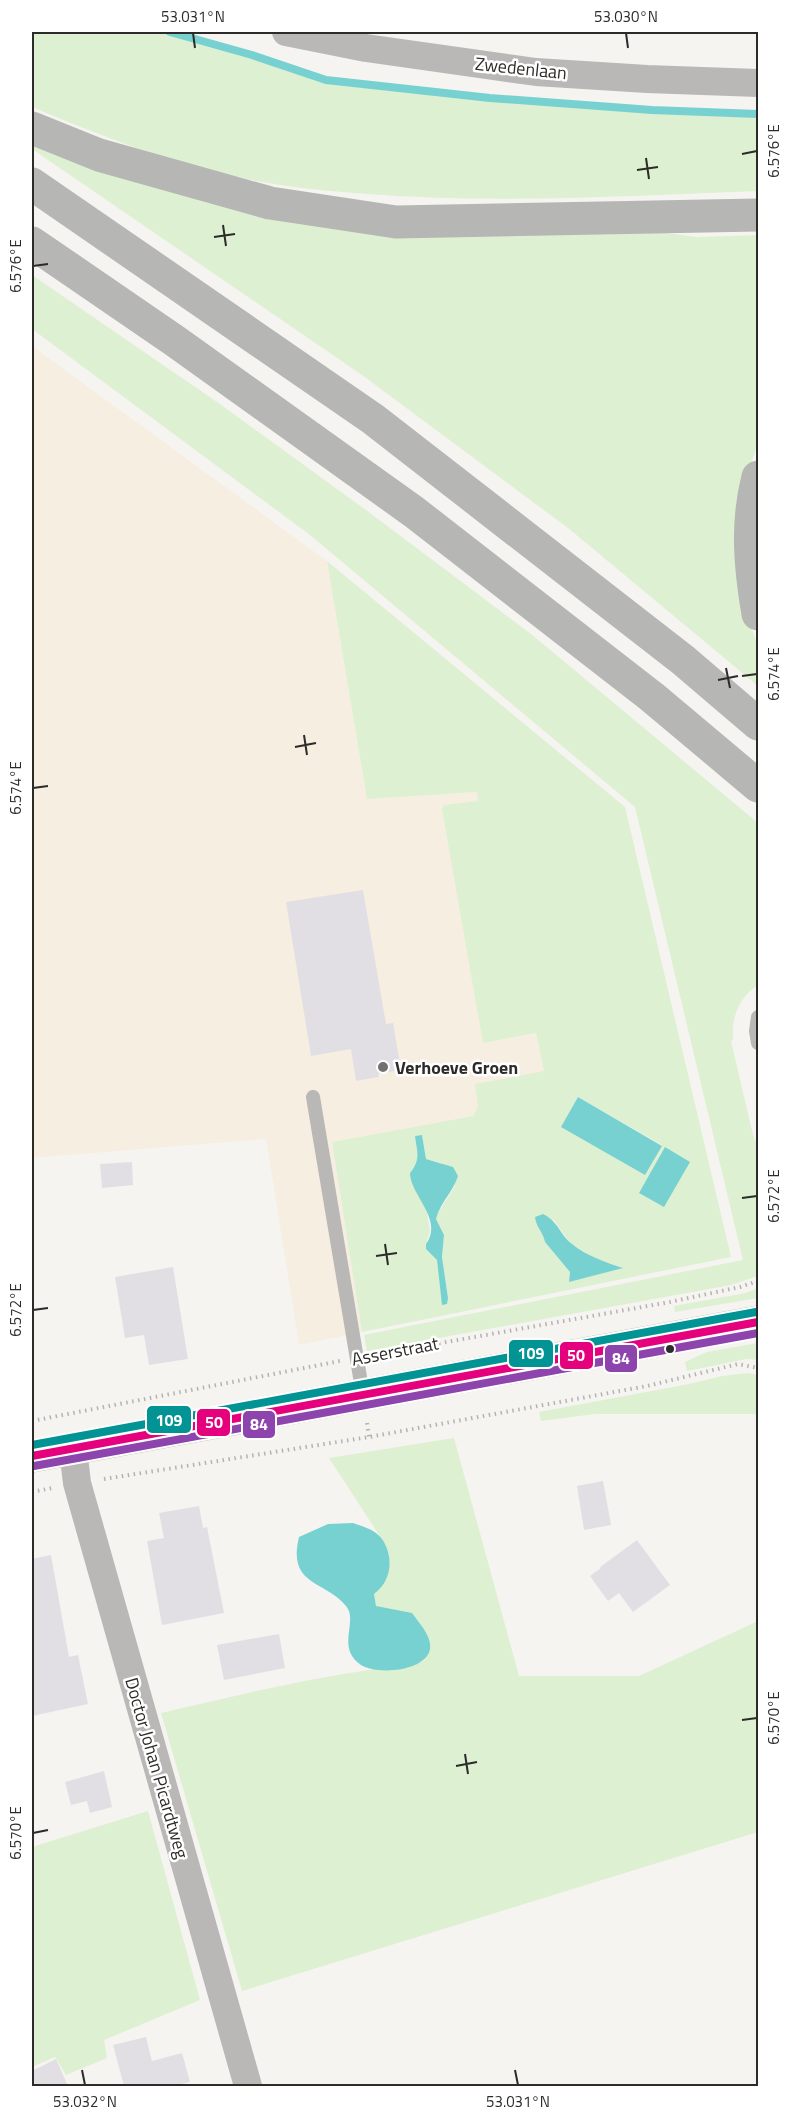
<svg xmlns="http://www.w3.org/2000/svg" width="790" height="2118" viewBox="0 0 790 2118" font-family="'Titillium Web',sans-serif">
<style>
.commercial{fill:#f7eee2}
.green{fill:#ddf0d1;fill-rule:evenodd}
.water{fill:#77d1d1}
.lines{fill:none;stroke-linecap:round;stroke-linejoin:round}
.stream{stroke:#77d1d1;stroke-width:8}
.building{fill:#e1dfe4}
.path{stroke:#b5b3b2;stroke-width:4;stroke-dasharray:1.5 4.5;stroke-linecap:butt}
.lane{stroke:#b9b8b7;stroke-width:14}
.street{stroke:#b9b8b7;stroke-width:28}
.secondary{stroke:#b8b8b6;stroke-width:33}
.highway{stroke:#b6b6b4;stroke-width:33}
.bus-1-casing{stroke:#fff;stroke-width:12}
.bus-2-casing{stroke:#fff;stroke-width:12}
.bus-3-casing{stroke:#fff;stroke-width:12}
.bus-1{stroke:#e5007d;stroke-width:8}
.bus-2{stroke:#8e44ad;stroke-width:8}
.bus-3{stroke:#029495;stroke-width:8}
.ticks{fill:none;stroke:#2c2b29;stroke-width:2}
.poi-dot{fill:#73716f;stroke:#fff;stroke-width:2}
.bus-dot{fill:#2c2b29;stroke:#fff;stroke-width:2}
.labels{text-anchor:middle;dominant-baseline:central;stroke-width:5;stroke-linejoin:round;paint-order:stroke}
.street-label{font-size:18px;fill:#2c2b29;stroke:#fff}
.poi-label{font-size:18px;font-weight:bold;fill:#2c2b29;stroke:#fff;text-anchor:start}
.line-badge{stroke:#fff;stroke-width:2}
.badge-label{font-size:16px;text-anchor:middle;font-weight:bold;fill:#fff}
.neatline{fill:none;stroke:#2c2b29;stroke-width:2}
.ticks-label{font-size:15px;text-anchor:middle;fill:#2c2b29}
</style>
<rect width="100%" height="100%" fill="#f6f4f1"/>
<path class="commercial" d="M32,346l295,215 40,238 110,-7 1,9 -33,4 38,238 53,-10 8,38 -68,13 2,23 -5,9 -141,26 30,190 -63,13 -33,-206 -234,19z"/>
<path class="green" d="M32,32h138l82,23 74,25 164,18 162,12 106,4v77c-130,5 -260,13 -390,3 -42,-3 -85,-7 -126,-16 -72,-15 -143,-43 -210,-71z
M32,141l137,50 459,37 68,9 62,-2v208l-13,38 3,137 10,28v40l-190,-158 -206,-153 -330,-226z
M32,275l185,127 149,108 165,124 227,189v162c-19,12 -27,33 -25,55l-2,1 22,94 5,12v129l-27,9 -364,66 -3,-16 379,-75 -108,-453 -325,-272 -278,-206z
M327,561l298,246 106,450 -369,75 -30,-190 141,-26 5,-9 -3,-23 69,-13 -8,-38 -53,10 -41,-234 2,-4 34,-4 -1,-9 -110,7zM578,1097l84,48 -17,30 -83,-48zM422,1135l4,24 16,4 13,23 -17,27 -2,6 8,16 -2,22 6,41 -5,7 -6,-45 -11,-11v-5l4,-13 -4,-24 -16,-34c11,-14 7,-20 5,-37zM553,1219l17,24 28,17 24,7 -53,15 1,-10 -25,-30 -2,-6z
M758,1288v10l-83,14 -1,-6 72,-13z
M758,1343v17l-12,-1 -59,12 -2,-9 22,-10z
M748,1373l10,2v39h-163l-54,7 -2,-9 150,-28 33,-8z
M454,1438l65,238h120l119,-55v211l-516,159 -81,-278c69,-16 138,-33 208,-43 21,-3 39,2 57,-11l-45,-51 -5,-1 -2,-13 15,-39 -8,-17 -52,-80z
M148,1811l52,189 -96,40 3,18 -41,17 -11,-18 -23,10v-220z"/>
<path class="water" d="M578,1097l84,49 -17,29 -84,-48z
M422,1135l4,24 27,8 5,9c-5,16 -18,27 -22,43l8,16 -2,22 6,41 -1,6 -5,1 -5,-45 -11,-11v-5c18,-25 -16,-49 -16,-71 11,-14 7,-20 5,-37z
M665,1147l25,15 -26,45 -25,-14z
M543,1214c16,8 17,21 29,30 15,12 33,18 51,24l-54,14 1,-10 -25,-30c-2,-10 -9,-15 -10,-25z
M353,1523c9,3 23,7 29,16 12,18 10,42 -8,55l2,12 36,7c7,10 20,23 18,36 -4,23 -54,26 -69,16 -26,-18 -2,-44 -15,-59 -21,-26 -59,-20 -47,-69l29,-13z"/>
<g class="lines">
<path class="stream" d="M170,32l82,23 74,25 164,18 162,12 106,4"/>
</g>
<path class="building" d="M363,890l23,134 7,-1 8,47 -23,4 1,3 -23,4 -5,-32 -40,7 -25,-154z
M132,1162l1,23 -31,3 -2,-24z
M173,1267l15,92 -39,6 -5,-30 -19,3 -10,-61z
M603,1481l8,44 -27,5 -7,-44z
M199,1506l4,22 4,-1 17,86 -62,12 -15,-84 17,-3 -5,-25z
M637,1540l33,45 -37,27 -14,-19 -11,8 -18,-25 11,-8 -1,-1z
M51,1555l18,102 9,-2 10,49 -56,12v-157z
M279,1634l6,34 -61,12 -7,-35z
M104,1771l8,36 -22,6 -3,-12 -16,4 -6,-23z
M146,2037l6,24 30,-8 8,29 -17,4h-49l-11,-41z
M56,2059l12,27h-36v-15z"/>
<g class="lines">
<path class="path" d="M374,1355l296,-53 70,-15 18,-6
M32,1421l308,-60
M367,1423l2,14
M104,1479l265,-42 278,-51 91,-22 20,4
M32,1492l20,-4"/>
<path class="lane" d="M758,1017l-2,14 2,12
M313,1097l50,298"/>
<path class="street" d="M286,32l80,16 170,24 111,7 111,4
M73,1449l4,34 171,603"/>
<path class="secondary" d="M32,1456l726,-134"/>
<path class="highway" d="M32,128l67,27 171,48 126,19 362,-7
M32,184l341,235 310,241 75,64
M32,243l143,98 239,171 238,185 106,89
M758,477c-12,46 -8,90 0,137"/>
<defs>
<path id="bus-1" d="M32,1456l726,-134"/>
<path id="bus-2" d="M34,1466l724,-133"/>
<path id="bus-3" d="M32,1445l724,-133"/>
</defs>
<use href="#bus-1" class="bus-1-casing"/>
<use href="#bus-2" class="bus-2-casing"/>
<use href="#bus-3" class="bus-3-casing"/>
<use href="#bus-1" class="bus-1"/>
<use href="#bus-2" class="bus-2"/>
<use href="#bus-3" class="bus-3"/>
</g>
<path class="ticks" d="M193,33l2,15M626,33l2,15M742,154l15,-3M646,158l3,21M637,170l21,-3M223,225l3,21M214,237l21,-3M33,266l15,-2M726,668l4,20M742,676l15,-2M718,680l20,-4M304,735l3,20M295,747l21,-4M33,788l15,-2M742,1198l15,-2M385,1244l3,21M376,1256l21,-3M33,1310l15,-2M742,1720l15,-2M465,1754l3,20M456,1766l21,-4M33,1833l15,-3M82,2070l3,15M515,2070l3,15"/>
<circle class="poi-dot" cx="383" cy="1067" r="6"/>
<circle class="bus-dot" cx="670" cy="1349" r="5"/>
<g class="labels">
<g class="street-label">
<text transform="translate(521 68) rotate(6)">Zwedenlaan</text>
<text transform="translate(395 1351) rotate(-11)">Asserstraat</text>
<text transform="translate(157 1768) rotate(74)">Doctor Johan Picardtweg</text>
</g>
<g class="poi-label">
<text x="395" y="1067">Verhoeve Groen</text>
</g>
</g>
<g class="line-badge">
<rect x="508" y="1339" width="46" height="29" rx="6" fill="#029495"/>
<rect x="559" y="1341" width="35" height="29" rx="6" fill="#e5007d"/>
<rect x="604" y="1344" width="34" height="29" rx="6" fill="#8e44ad"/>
<rect x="146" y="1405" width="46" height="29" rx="6" fill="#029495"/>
<rect x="196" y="1408" width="35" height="29" rx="6" fill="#e5007d"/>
<rect x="242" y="1410" width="34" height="29" rx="6" fill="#8e44ad"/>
</g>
<g class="badge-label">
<text x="531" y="1359">109</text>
<text x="576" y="1361">50</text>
<text x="621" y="1364">84</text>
<text x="169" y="1426">109</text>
<text x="214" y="1428">50</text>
<text x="259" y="1430">84</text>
</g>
<rect width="790" height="2118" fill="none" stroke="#ffffff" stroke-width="66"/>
<rect x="33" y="33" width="724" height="2052" class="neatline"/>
<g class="ticks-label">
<text x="193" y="22">53.031°N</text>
<text x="626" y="22">53.030°N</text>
<text transform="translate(774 151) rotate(-90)" y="5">6.576°E</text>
<text transform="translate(16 266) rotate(-90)" y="5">6.576°E</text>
<text transform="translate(774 674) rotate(-90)" y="5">6.574°E</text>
<text transform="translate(16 788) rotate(-90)" y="5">6.574°E</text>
<text transform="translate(774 1196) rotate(-90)" y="5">6.572°E</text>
<text transform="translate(16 1310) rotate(-90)" y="5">6.572°E</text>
<text transform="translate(774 1718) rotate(-90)" y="5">6.570°E</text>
<text transform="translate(16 1833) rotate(-90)" y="5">6.570°E</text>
<text x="85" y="2107">53.032°N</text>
<text x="518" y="2107">53.031°N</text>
</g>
</svg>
